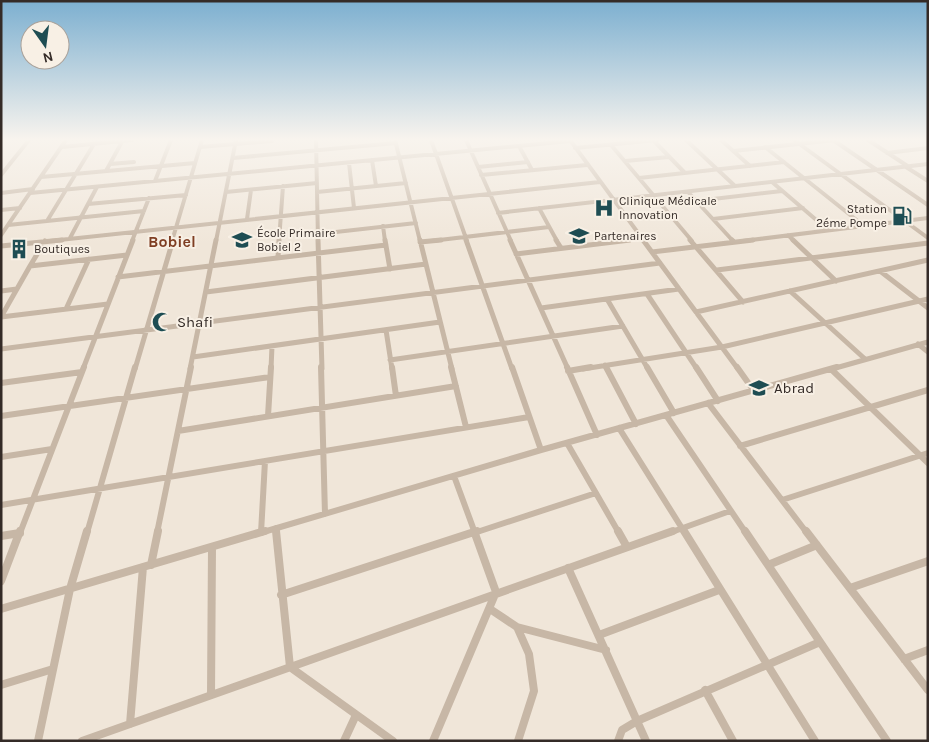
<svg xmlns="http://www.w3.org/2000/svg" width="929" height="742" viewBox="0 0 929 742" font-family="Karla,sans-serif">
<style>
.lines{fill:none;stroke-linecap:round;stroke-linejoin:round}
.minor-far3{stroke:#c7b7a6;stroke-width:4}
.minor-far2{stroke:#c7b7a6;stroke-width:5}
.minor-far1{stroke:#c7b7a6;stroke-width:6}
.minor{stroke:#c7b7a6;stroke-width:8}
.labels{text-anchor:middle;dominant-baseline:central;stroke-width:4;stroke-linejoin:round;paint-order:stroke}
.far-poi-label{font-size:12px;fill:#342b27;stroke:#f8f0e5;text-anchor:start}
.poi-label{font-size:15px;fill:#342b27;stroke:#f8f0e5;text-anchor:start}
.far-district-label{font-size:16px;font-weight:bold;fill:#7f3e23;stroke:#f8f0e5}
</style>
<rect width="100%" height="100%" fill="#f0e6d9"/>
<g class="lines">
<path class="minor-far3" d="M316,140l2,101
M395,140l25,101
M431,140l36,101
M466,140l45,101
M570,140l74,101
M653,140l32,33
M686,140l49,46
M721,140l29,26
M794,140l134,98
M833,140l95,65
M868,140l41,27
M611,145l81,96
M519,146l13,24
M62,147l70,-7
M200,147l72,-6
M765,147l99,79
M575,148l82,-8
M733,151l102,-11
M887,153l41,-5
M233,158l163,-15
M372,160l4,26
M625,161l44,-4
M349,163l5,45
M110,164l24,-2
M478,167l50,-5
M906,167l22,14
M106,171l17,-31
M1,175l28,-35
M481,175l106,-10
M41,177l154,-14
M639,178l145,-16
M155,181l16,-41
M772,182l56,48
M226,192l91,-9
M317,192l89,-9
M688,192l45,49
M1,193l32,-4
M30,193l540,-52
M696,201l86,-10
M88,204l98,-9
M539,208l18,33
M1,210l19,-2
M498,213l430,-49
M247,219l4,-29
M713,219l90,-11
M47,221l47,-77
M8,225l136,-14
M383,226l2,15
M318,234l98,-11
M1,235l65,-95
M788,235l6,6
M70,238l27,-51
M50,241l550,-59
M132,241l17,-43
M172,241l30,-101
M216,241l20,-101
M279,241l4,-55
M431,241l118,-14
M620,241l22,-3
M743,241l185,-23"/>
<path class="minor-far2" d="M318,240l4,129
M385,240l5,29
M420,240l32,129
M466,240l46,129
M510,240l58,129
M556,240l5,8
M643,240l95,129
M690,240l53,62
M732,240l2,2
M793,240l43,41
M420,242l21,-2
M1,246l61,-6
M652,252l101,-12
M516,254l114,-14
M278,258l1,-18
M30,266l15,-25
M717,270l211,-27
M880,271l48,37
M118,277l268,-32
M1,291l16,-2
M790,291l75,68
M206,292l220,-28
M647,294l50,75
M607,299l41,70
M541,308l138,-19
M66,309l23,-50
M696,312l232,-52
M1,317l29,-51 97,-11
M1,317l107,-13
M386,330l6,39
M918,344l10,8
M1,349l659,-86
M193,357l247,-35
M390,360l233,-34
M605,365l2,4
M83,369l50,-129
M135,369l38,-129
M190,369l26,-129
M271,369l1,-23
M583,369l139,-22 206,-48
M832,369l96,-27"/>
<path class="minor-far1" d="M321,367l4,147
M392,367l4,29
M451,367l15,60
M512,367l29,83
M567,367l30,68
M606,367l30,57
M647,367l27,46
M696,367l22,34
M737,367l17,24
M831,369l97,94
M568,371l23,-4
M1,383l81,-11
M708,403l99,130
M666,415l80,118
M1,416l269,-39
M268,416l3,-49
M619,428l66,105
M178,431l278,-45
M567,443l52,90
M740,446l188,-56
M1,457l51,-8
M454,476l21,57
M782,500l146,-47
M1,505l528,-88
M276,528v5
M20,533l64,-166
M87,533l48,-166
M157,533l34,-166
M260,533l281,-83 296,-83
M261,533l4,-72
M474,533l122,-40
M669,533l61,-22"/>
<path class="minor" d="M276,531l14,136 103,74
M618,531l9,16
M684,531l131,210
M745,531l142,210
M806,531l122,159
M1,536l19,-3
M151,565l7,-34
M768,565l49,-20
M568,568l78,173
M1,581l19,-50
M850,588l78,-27
M281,595l196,-64
M1,609l264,-78
M490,609l27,18 12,27 5,37 -16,50
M517,627l89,23
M599,635l120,-45
M904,659l24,-9
M1,685l52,-16
M705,690l28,51
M211,695l1,-148
M130,724l13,-157
M38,741l32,-152 17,-58
M82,741l591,-210
M344,741l12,-26
M433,741l63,-149 -22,-61
M618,741l4,-11 15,-9 183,-79"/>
</g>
<linearGradient id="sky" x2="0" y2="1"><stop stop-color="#7cafd0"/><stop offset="0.57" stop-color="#f8f4ee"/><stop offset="1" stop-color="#f8f4ee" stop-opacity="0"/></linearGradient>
<rect width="929" height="244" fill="url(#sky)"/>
<defs>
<symbol id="hospital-bare" viewBox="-9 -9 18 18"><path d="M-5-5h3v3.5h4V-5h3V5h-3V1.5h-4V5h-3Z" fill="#1e4d53" stroke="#f8f0e5" stroke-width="2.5" paint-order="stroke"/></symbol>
<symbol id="fuel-bare" viewBox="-9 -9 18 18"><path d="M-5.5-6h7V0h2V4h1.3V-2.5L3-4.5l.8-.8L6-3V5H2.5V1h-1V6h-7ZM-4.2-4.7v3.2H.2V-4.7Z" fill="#1e4d53" stroke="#f8f0e5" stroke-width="2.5" paint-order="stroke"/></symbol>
<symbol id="school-bare" viewBox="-9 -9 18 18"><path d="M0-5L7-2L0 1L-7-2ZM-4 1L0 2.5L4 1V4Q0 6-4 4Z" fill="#1e4d53" stroke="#f8f0e5" stroke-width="2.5" paint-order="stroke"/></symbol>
<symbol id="building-bare" viewBox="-9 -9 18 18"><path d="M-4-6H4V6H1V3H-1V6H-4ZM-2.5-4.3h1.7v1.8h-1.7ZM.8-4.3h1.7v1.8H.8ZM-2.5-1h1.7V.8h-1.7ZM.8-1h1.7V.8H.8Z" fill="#1e4d53" stroke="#f8f0e5" stroke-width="2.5" paint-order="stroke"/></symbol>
<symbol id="mosque-bare" viewBox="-9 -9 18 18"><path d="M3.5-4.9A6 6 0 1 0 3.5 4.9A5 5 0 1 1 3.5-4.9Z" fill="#1e4d53" stroke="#f8f0e5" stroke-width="2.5" paint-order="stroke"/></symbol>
</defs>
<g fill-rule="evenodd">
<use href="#hospital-bare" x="590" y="194" width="28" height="28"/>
<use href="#fuel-bare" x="888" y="202" width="28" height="28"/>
<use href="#school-bare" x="565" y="222" width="28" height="28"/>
<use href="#school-bare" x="228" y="226" width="28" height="28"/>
<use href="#building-bare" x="5" y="235" width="28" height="28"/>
<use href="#mosque-bare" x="148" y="308" width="28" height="28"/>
<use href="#school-bare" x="745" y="374" width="28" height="28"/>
</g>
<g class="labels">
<g class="far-poi-label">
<text x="619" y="201">Clinique Médicale<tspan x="619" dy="14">Innovation</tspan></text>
<text x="887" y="209" text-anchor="end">Station<tspan x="887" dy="14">2éme Pompe</tspan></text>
<text x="257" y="233">École Primaire<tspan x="257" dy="14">Bobiel 2</tspan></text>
<text x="594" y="236">Partenaires</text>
<text x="34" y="249">Boutiques</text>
</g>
<g class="poi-label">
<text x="177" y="322">Shafi</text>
<text x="774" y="388">Abrad</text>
</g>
<g class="far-district-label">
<text x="172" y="241">Bobiel</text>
</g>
</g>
<rect width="929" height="742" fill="none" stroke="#342b27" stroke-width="5"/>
<g transform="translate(45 45) rotate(166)"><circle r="24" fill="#f8f0e5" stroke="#aaa199"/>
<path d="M0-4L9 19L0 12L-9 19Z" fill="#1e4d53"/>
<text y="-8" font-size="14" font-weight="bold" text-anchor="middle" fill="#342b27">N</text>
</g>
</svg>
